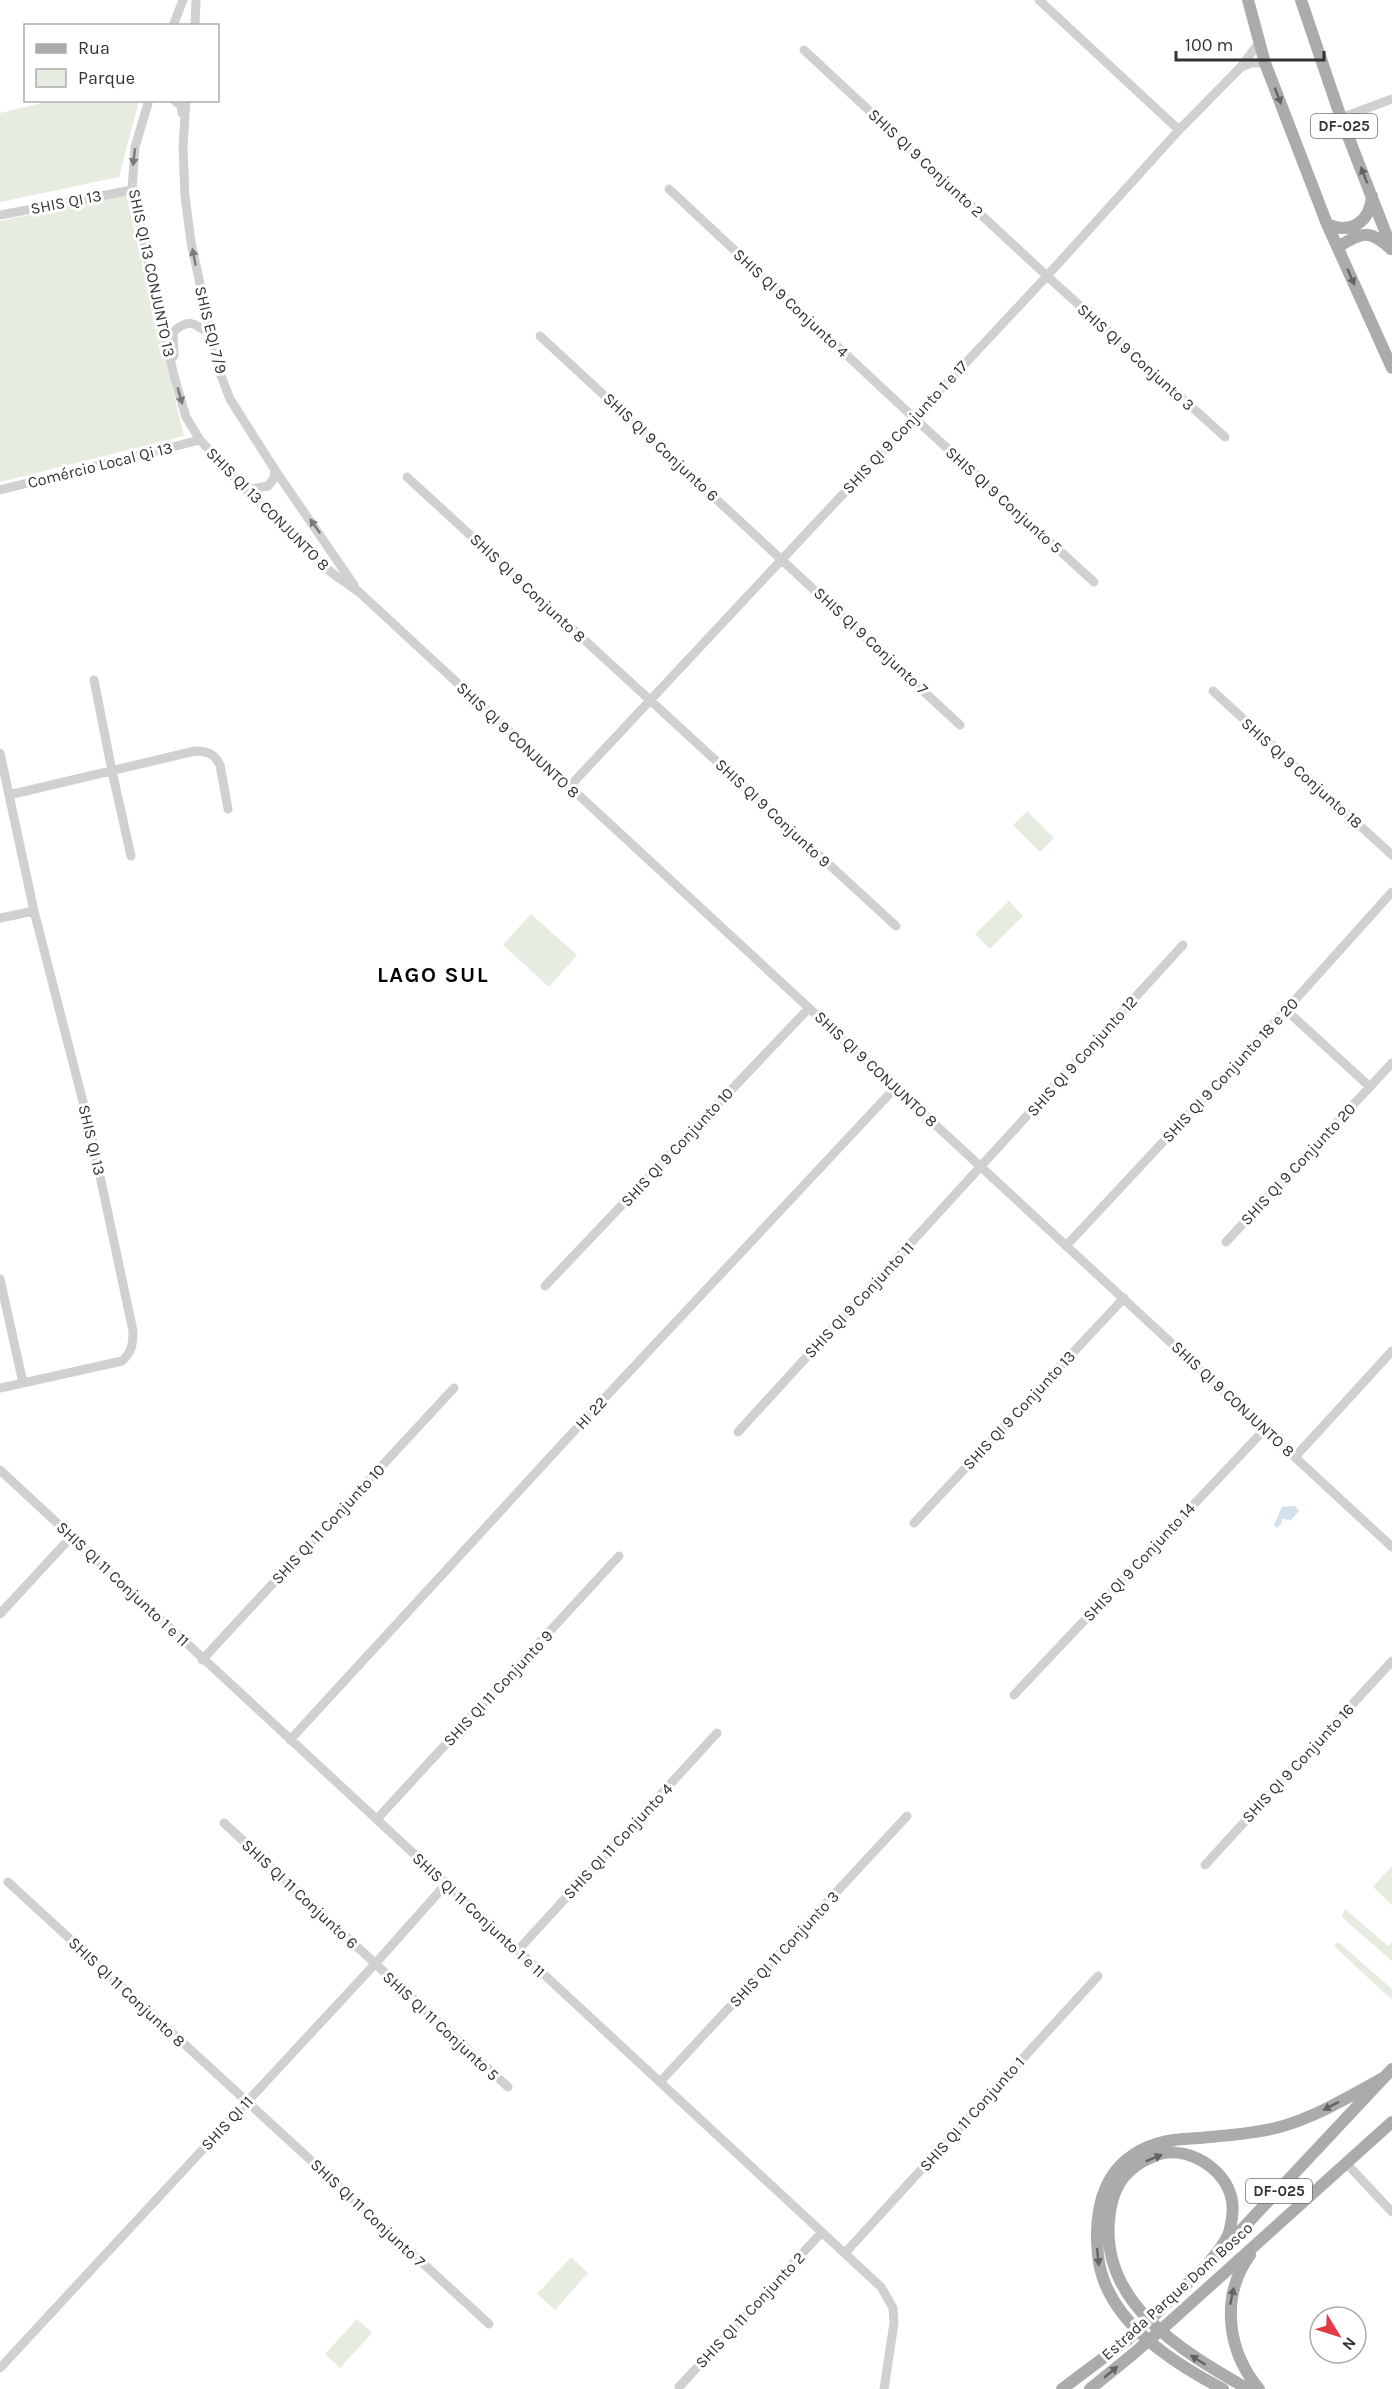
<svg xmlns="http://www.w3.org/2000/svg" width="1392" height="2389" viewBox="0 0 1392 2389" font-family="Karla,sans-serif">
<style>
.green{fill:#e6ecdf}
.water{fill:#cfe2ee}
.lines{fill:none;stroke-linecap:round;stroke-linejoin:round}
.minor{stroke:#d0d0d0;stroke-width:9}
.major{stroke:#ababab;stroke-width:12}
.major-bridge{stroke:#ababab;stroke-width:12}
.oneway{fill:#636363}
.oneway2{fill:#7a7a7a}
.labels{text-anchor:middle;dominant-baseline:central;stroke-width:6;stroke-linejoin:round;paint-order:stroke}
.shield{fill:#fff;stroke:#707070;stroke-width:1.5}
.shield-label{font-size:15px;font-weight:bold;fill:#333}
.street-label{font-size:16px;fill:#333;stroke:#fff}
.district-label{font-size:22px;font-weight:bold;letter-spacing:1.5px;fill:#000;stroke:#fff}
</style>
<rect width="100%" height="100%" fill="#fff"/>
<path class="green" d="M51,101h88l-20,76 -119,25v-89z
M126,195l58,241 -184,46v-261z
M1027,811l27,27 -14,14 -27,-27z
M1009,901l14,15 -33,33 -15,-15z
M531,914l46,41 -28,32 -46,-42z
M1392,1866v39l-19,-18z
M1345,1909l43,37 4,-4v19l-47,-41 -3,-4z
M1338,1942l54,47v11l-58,-54z
M571,2257l17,16 -33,37 -18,-16z
M357,2319l15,14 -32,35 -15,-14z"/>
<path class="water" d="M1295,1506l4,5 -8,9 -9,-1v4l-5,5 -3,-3 8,-18z"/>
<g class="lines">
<path class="minor" d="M1039,0l140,130
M173,26l10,-26
M195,26l1,-26
M804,50l243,226 178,161
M1240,68l11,-5h14
M149,100l-14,47 -3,43 42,186 12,41 14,23 46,50 86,83 27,19 1033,955
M174,100l7,6 1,7
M186,100l-3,47 2,49 6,46 27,126 12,31 45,71 79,115
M1341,118l51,-19
M669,189l244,228 181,165
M0,215l132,-25
M540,336l420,389
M174,356l-1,-24c15,-14 22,-9 36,2
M407,477l489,449
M0,490l200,-50
M246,490l22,-4 6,-8 1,-8
M94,680l18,91 19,85
M1213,691l179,164
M0,753l34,158 56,218 43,202c0,13 -1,21 -11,30l-122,27
M569,787l478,-511 132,-146 61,-62 19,-25
M9,795l186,-44c12,0 19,2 25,14l8,44
M0,918l34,-7
M1286,1010l84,77
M1226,1242l166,-179
M1066,1246l220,-236 106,-118
M0,1279l23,104
M545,1286l264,-278
M738,1432l445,-487
M1295,1457l97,-106
M0,1470l881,817 12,21 1,15 -10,66
M914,1523l210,-225
M0,1614l72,-78
M202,1660l252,-272
M1014,1695l251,-266
M290,1740l309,-336 296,-316
M377,1819l242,-263
M224,1823l284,264
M1205,1865l187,-204
M8,1882l481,442
M518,1950l199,-217
M660,2082l247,-266
M1346,2163l46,49
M845,2253l253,-277
M0,2368l375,-404 71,-80
M679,2387l143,-155"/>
<path class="major" d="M1248,0l17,63 62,161 65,144
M1301,0l40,118 51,131
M1327,224c24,11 43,-2 45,-28
M1338,247c24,-15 31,-18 53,2
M1229,2243l163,-174
M1250,2255c-30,41 -23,96 9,134
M1206,2267c7,-11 22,-25 24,-38 3,-12 4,-25 0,-36 -10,-29 -49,-50 -78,-36 -26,11 -38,28 -42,55 -14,90 72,139 138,177
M1161,2309l49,-47
M1172,2320l220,-198
M1062,2389l64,-48
M1090,2389l42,-34
M1223,2389c-52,-27 -119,-70 -125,-134 -5,-50 7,-96 61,-112 13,-4 27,-4 40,-5 25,-2 52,-4 77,-10 38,-10 73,-31 107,-50"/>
<path class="major-bridge" d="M1126,2341l35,-32
M1132,2355l40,-35"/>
</g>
<defs><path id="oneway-solid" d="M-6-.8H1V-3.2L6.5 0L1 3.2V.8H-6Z" transform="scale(1.5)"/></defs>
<g class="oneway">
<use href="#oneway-solid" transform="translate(1278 96) rotate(69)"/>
<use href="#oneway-solid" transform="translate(1364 175) rotate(-112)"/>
<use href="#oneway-solid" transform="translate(1351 277) rotate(66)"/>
<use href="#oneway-solid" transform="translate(1331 2106) rotate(153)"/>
<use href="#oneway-solid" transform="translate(1154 2158) rotate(-22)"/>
<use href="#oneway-solid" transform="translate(1098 2257) rotate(84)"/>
<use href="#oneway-solid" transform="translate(1232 2296) rotate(-78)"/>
<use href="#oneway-solid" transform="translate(1198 2360) rotate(-148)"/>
<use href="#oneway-solid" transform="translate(1111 2372) rotate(-40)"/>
</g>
<g class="oneway2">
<use href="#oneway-solid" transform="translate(134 157) rotate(97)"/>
<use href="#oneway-solid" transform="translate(194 257) rotate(-101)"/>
<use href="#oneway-solid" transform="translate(180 396) rotate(74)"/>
<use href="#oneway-solid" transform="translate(315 526) rotate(-125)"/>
</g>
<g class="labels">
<g class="shield">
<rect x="1311" y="114" width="66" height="24" rx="4.5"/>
<rect x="1246" y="2179" width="66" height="24" rx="4.5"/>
</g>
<g class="shield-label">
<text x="1344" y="126">DF-025</text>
<text x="1279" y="2191">DF-025</text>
</g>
<g class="street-label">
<text transform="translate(926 163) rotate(43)">SHIS QI 9 Conjunto 2</text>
<text transform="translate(66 202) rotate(-11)">SHIS QI 13</text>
<text transform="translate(152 273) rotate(78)">SHIS QI 13 CONJUNTO 13</text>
<text transform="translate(791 303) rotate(43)">SHIS QI 9 Conjunto 4</text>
<text transform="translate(211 330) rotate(76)">SHIS EQI 7/9</text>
<text transform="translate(1136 357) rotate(42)">SHIS QI 9 Conjunto 3</text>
<text transform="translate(905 427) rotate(-47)">SHIS QI 9 Conjunto 1 e 17</text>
<text transform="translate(661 447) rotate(43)">SHIS QI 9 Conjunto 6</text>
<text transform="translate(100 465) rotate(-14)">Comércio Local Qi 13</text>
<text transform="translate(1004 500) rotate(42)">SHIS QI 9 Conjunto 5</text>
<text transform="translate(268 509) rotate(45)">SHIS QI 13 CONJUNTO 8</text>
<text transform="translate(528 588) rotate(43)">SHIS QI 9 Conjunto 8</text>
<text transform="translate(871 641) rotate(43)">SHIS QI 9 Conjunto 7</text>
<text transform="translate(518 740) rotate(43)">SHIS QI 9 CONJUNTO 8</text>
<text transform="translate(1302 773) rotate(42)">SHIS QI 9 Conjunto 18</text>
<text transform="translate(773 813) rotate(43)">SHIS QI 9 Conjunto 9</text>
<text transform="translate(1082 1056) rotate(-48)">SHIS QI 9 Conjunto 12</text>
<text transform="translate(876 1069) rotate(43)">SHIS QI 9 CONJUNTO 8</text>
<text transform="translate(1230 1070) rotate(-47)">SHIS QI 9 Conjunto 18 e 20</text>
<text transform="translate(92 1140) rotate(77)">SHIS QI 13</text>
<text transform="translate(677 1147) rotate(-47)">SHIS QI 9 Conjunto 10</text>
<text transform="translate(1298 1164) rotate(-47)">SHIS QI 9 Conjunto 20</text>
<text transform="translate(859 1300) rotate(-47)">SHIS QI 9 Conjunto 11</text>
<text transform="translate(1233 1399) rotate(43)">SHIS QI 9 CONJUNTO 8</text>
<text transform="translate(1019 1410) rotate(-47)">SHIS QI 9 Conjunto 13</text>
<text transform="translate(591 1413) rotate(-47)">HI 22</text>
<text transform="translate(328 1524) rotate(-47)">SHIS QI 11 Conjunto 10</text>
<text transform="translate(1139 1562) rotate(-47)">SHIS QI 9 Conjunto 14</text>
<text transform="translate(123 1584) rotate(43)">SHIS QI 11 Conjunto 1 e 11</text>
<text transform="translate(498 1688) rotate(-47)">SHIS QI 11 Conjunto 9</text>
<text transform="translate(1298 1763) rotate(-47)">SHIS QI 9 Conjunto 16</text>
<text transform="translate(618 1841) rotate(-47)">SHIS QI 11 Conjunto 4</text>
<text transform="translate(300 1894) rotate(43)">SHIS QI 11 Conjunto 6</text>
<text transform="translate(479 1915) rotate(43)">SHIS QI 11 Conjunto 1 e 11</text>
<text transform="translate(784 1949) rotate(-47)">SHIS QI 11 Conjunto 3</text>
<text transform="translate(127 1992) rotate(43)">SHIS QI 11 Conjunto 8</text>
<text transform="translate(441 2026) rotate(43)">SHIS QI 11 Conjunto 5</text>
<text transform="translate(972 2114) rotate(-48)">SHIS QI 11 Conjunto 1</text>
<text transform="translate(227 2123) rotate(-47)">SHIS QI 11</text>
<text transform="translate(368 2213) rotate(43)">SHIS QI 11 Conjunto 7</text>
<text transform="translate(1177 2291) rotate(-42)">Estrada Parque Dom Bosco</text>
<text transform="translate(750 2310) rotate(-47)">SHIS QI 11 Conjunto 2</text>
</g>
<g class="district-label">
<text x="433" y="975">LAGO SUL</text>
</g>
</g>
<rect x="24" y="24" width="195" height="78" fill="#ffffff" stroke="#adadad" stroke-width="1.5"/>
<rect x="36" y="44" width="30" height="9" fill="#ababab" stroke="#adadad" stroke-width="1.5"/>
<text x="78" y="54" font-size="18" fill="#333333">Rua</text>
<rect x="36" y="69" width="30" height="18" fill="#e6ecdf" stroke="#adadad" stroke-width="1.5"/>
<text x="78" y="84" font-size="18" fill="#333333">Parque</text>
<g transform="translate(1338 2335) rotate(128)"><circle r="28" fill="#ffffff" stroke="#adadad" stroke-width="1.5"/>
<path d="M0-4.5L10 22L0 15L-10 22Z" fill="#e63946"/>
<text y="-9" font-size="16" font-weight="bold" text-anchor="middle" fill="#333333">N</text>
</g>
<path d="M1176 51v9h148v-9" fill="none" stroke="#333333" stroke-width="3"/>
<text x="1185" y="51" font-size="18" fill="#333333" stroke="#ffffff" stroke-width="4.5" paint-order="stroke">100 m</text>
</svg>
